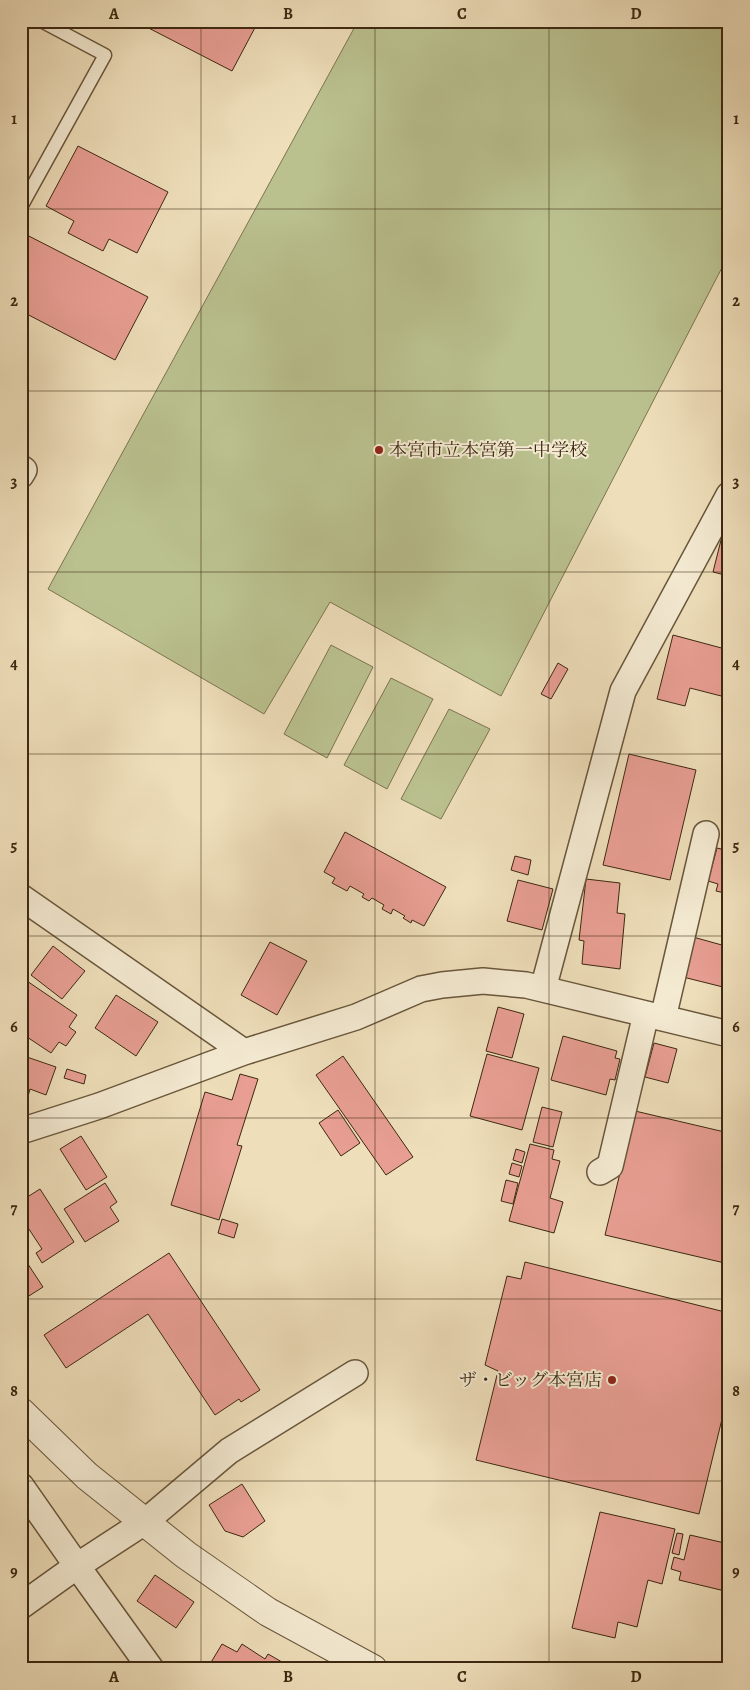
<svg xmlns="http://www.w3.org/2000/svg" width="750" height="1690" viewBox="0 0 750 1690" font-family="Alegreya,'Noto Serif JP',serif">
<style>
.green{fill:#bac18f;stroke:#7c7450}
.building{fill:#e89e93;stroke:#3d2811}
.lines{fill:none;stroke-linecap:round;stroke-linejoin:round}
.service-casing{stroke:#69563b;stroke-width:15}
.minor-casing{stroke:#69563b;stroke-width:28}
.tertiary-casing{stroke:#69563b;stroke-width:30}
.service{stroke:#f4ead2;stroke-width:12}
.minor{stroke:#f4ead2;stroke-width:25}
.tertiary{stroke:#f4ead2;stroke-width:28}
.grid{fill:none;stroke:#3d2811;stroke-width:1;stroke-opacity:0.55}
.poi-dot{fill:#8f2418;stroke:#f4ead2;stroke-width:2}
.labels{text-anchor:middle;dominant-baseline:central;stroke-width:4;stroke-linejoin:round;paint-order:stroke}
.poi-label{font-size:18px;fill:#3d2811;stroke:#f4ead2;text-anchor:start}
.neatline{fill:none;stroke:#3d2811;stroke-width:2}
.grid-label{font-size:16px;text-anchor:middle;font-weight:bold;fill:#3d2811}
</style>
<rect width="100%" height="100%" fill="#eedeba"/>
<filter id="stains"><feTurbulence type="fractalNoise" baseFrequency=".004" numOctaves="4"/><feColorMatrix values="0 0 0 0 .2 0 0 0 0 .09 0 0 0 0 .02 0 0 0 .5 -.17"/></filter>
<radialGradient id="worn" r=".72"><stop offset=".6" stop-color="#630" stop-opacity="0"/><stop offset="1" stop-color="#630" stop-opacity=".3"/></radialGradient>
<path class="green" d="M358,21h371v233l-228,442 -171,-94 -66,112 -216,-125z
M331,645l42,22 -46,91 -43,-24z
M391,678l42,21 -46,90 -43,-24z
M449,709l41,20 -49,90 -40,-20z"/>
<path class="building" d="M135,21h122l1,1 -26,49z
M78,146l90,46 -31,61 -28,-14 -6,12 -35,-18 6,-12 -28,-15z
M21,232l127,65 -33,63 -94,-49z
M725,524h4v52l-16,-4z
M673,635l56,15v48l-39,-10 -5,18 -28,-7z
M558,663l10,6 -17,30 -10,-5z
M629,754l67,16 -26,110 -67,-15z
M345,832l101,55 -22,39 -12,-6 -1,3 -8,-5 2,-2 -12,-7 -2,5 -9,-5 2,-4 -12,-7 -3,3 -7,-4 2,-3 -14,-8 -3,5 -15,-8 3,-5 -11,-6z
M717,848l12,3v43l-13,-3 2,-7 -10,-3z
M515,856l16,4 -3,15 -17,-5z
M586,879l34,4 -3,30 8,1 -5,55 -38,-5 2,-23 -5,-1z
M518,880l35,9 -11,41 -35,-9z
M21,925l7,5 -5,8 -2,-2z
M693,937l36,10v18l-6,22 -40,-10z
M270,942l37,19 -30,54 -36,-20z
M53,946l32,25 -23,28 -31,-24z
M24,979l53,36 -8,12 7,5 -10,14 -7,-4 -8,11 -30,-20v-50z
M116,995l42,27 -22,34 -41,-28z
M498,1007l26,7 -12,44 -26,-7z
M563,1036l54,15 -2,7 5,1 -5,21 -5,-1 -4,16 -55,-15z
M654,1043l23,6 -9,34 -23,-6z
M487,1054l52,14 -17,62 -52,-14z
M21,1055l35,12 -10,28 -16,-6 -3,11 -6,-2z
M343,1056l70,101 -27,18 -70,-100z
M67,1069l19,6 -2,9 -20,-6z
M240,1074l18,5 -21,66 5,1 -23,74 -48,-15 34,-113 27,8z
M542,1107l20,5 -9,35 -20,-5z
M338,1110l22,33 -19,13 -22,-33z
M635,1111l94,22v131l-124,-29z
M81,1136l26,41 -21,13 -26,-41z
M530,1144l24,6 -2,9 8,2 -10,37 13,4 -9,31 -45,-12z
M516,1149l9,3 -3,11 -9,-3z
M512,1163l10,3 -3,11 -10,-3z
M506,1180l12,3 -5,21 -12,-3z
M105,1183l12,19 -7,5 9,14 -34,21 -21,-33z
M40,1189l34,53 -32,21 -6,-10 6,-4 -21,-32v-16z
M222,1219l16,5 -4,14 -16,-5z
M169,1253l91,137 -19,12 -2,-3 -24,16 -67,-101 -82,54 -22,-33z
M22,1255l21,32 -22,14v-45z
M525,1262l204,51v77l-30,124 -223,-54 22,-89 -13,-6 22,-89 14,3z
M242,1484l23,37 -22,16 -18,-6 -16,-26z
M600,1512l75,17 -13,55 -14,-4 -11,47 -19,-5 -3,16 -43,-10z
M677,1533l6,1 -4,21 -7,-2z
M690,1535l39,9v48l-50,-12 2,-8 -10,-3 3,-12 10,3z
M155,1575l39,27 -18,26 -39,-27z
M222,1644l15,8 5,-8 23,15 3,-5 21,12 -1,3h-81z"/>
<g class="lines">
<defs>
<path id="service" d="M21,207l84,-152 -64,-34"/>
<path id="minor" d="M21,468l3,2 -3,5
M21,897l223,155
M543,989l80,-298 106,-196
M663,1018l43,-184
M21,1131l78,-25 145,-54 112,-35 65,-28 21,-4 41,-4 43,4 203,49
M600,1172l10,-6 36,-152
M21,1486l56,80 69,-45 83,-70 126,-78
M21,1606l56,-40 74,103"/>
<path id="tertiary" d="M21,1412l66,64 99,79 82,57 105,57"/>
</defs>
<use href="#service" class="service-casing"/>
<use href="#minor" class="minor-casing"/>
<use href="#tertiary" class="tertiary-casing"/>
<use href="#service" class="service"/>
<use href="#minor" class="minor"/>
<use href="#tertiary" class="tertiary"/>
</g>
<path class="grid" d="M201,21v1648M375,21v1648M549,21v1648M21,209h708M21,391h708M21,572h708M21,754h708M21,936h708M21,1118h708M21,1299h708M21,1481h708"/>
<g class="poi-dot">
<circle cx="379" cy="450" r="5"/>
<circle cx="612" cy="1380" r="5"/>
</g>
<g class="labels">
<g class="poi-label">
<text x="389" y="450">本宮市立本宮第一中学校</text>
<text x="602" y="1380" text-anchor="end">ザ・ビッグ本宮店</text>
</g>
</g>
<rect width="750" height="1690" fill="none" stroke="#eedeba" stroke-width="55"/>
<rect x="28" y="28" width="694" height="1634" class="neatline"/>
<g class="grid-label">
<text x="114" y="19">A</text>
<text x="288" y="19">B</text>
<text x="462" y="19">C</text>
<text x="636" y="19">D</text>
<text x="14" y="124">1</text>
<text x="736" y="124">1</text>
<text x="14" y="306">2</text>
<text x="736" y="306">2</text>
<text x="14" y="487">3</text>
<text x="736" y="487">3</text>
<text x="14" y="669">4</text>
<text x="736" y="669">4</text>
<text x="14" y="851">5</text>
<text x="736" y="851">5</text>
<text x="14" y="1032">6</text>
<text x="736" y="1032">6</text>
<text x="14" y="1214">7</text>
<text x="736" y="1214">7</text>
<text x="14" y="1396">8</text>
<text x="736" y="1396">8</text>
<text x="14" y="1577">9</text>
<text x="736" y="1577">9</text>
<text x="114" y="1682">A</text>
<text x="288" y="1682">B</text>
<text x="462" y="1682">C</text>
<text x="636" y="1682">D</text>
</g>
<rect width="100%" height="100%" filter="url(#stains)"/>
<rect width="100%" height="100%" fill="url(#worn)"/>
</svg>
